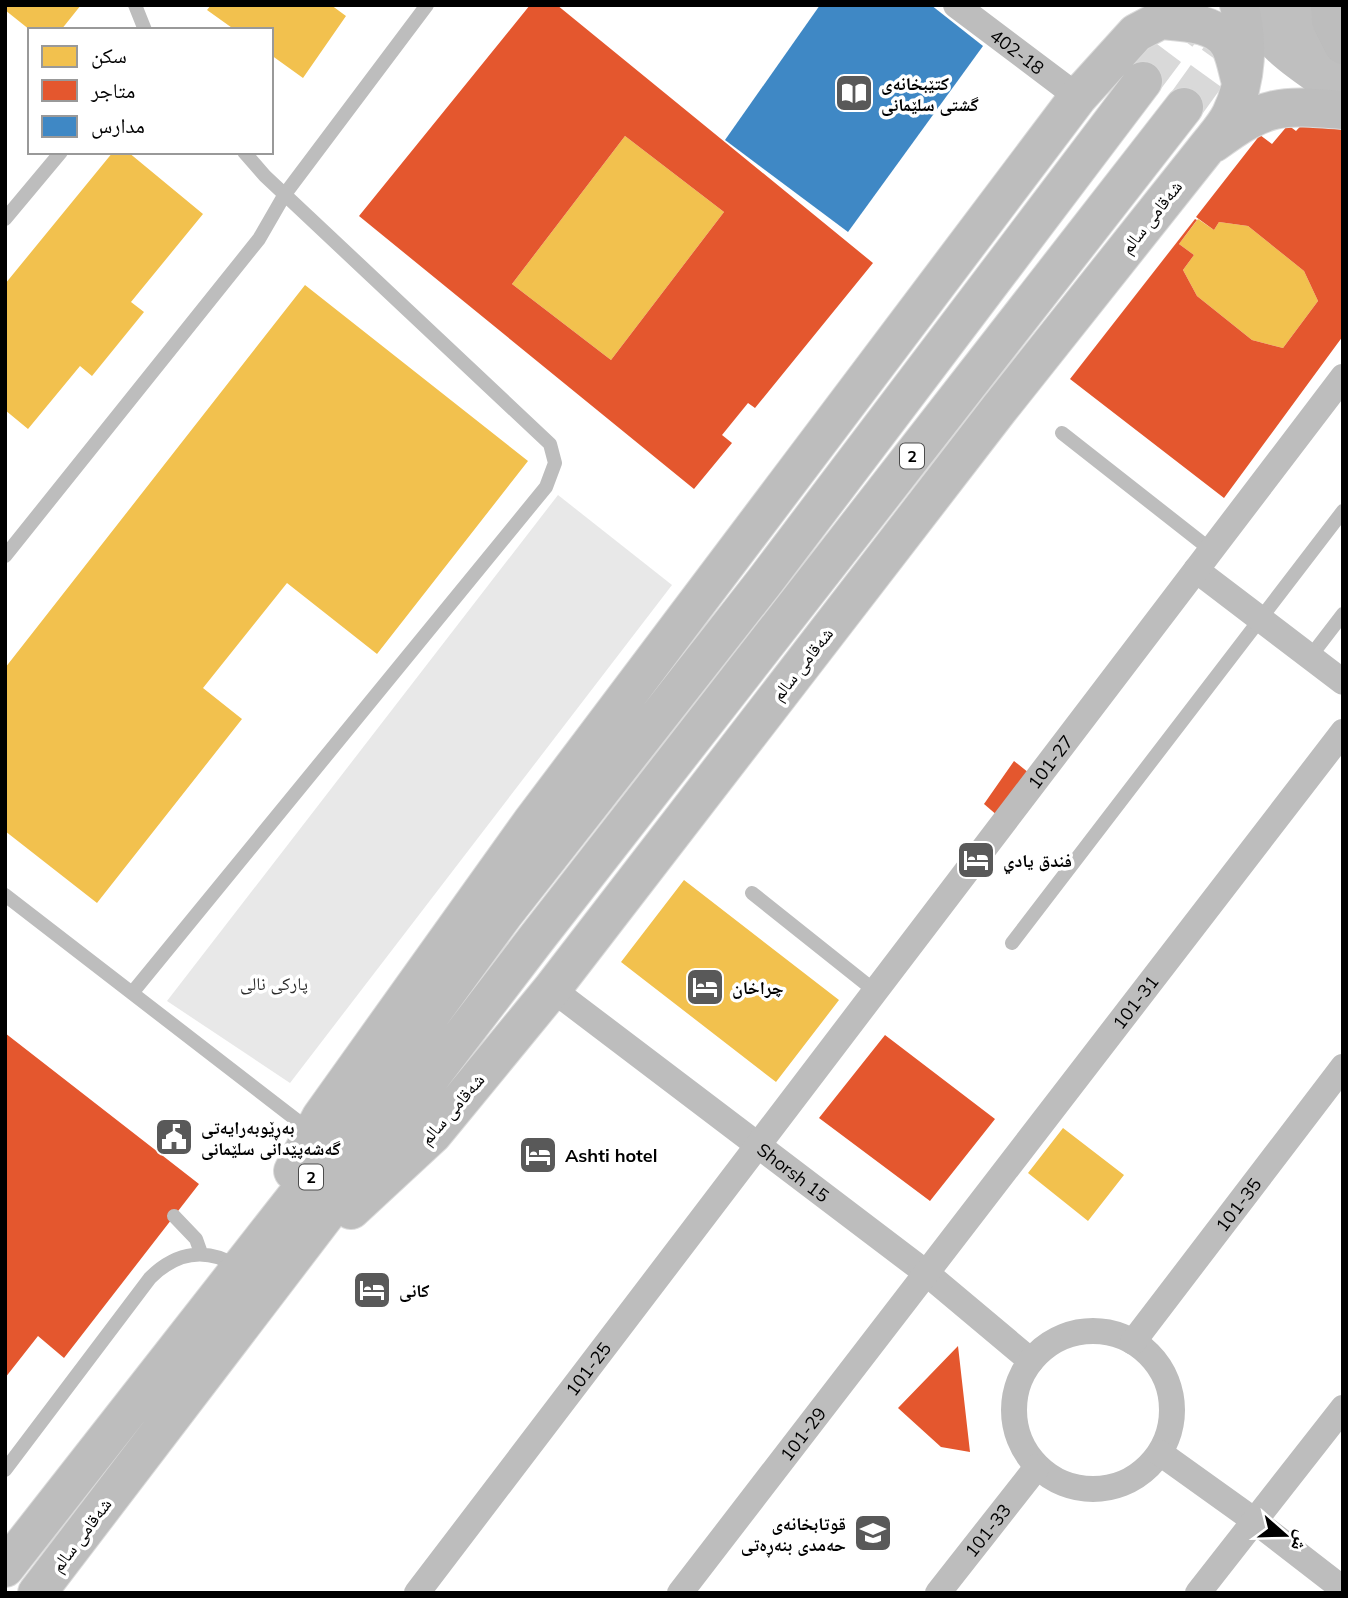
<svg xmlns="http://www.w3.org/2000/svg" width="1348" height="1598" viewBox="0 0 1348 1598" font-family="Mulish,'Noto Naskh Arabic',sans-serif">
<style>
.green{fill:#e8e8e8}
.homes{fill:#f2c14e}
.shops{fill:#e4572e;fill-rule:evenodd}
.schools{fill:#3f88c5}
.lines{fill:none;stroke-linecap:round;stroke-linejoin:round}
.primary-tunnel{stroke:#d9d9d9;stroke-width:38;stroke-dasharray:38 19;stroke-linecap:butt}
.primary-casing{stroke:#dbdbdb;stroke-width:40}
.lane{stroke:#bdbdbd;stroke-width:14}
.street{stroke:#bdbdbd;stroke-width:26}
.secondary{stroke:#bfbfbf;stroke-width:37}
.primary{stroke:#bdbdbd;stroke-width:38}
.labels{text-anchor:middle;dominant-baseline:central;stroke-width:7;stroke-linejoin:round;paint-order:stroke}
.shield{fill:#fff;stroke:#4c4c4c;stroke-width:2}
.shield-label{font-size:16px;font-weight:bold;fill:#000}
.street-label{font-size:18px;fill:#000;stroke:#fff}
.poi-label{font-size:18px;font-weight:bold;fill:#000;stroke:#fff;text-anchor:start}
.park-label{font-size:18px;fill:#2c2c2c;stroke:#fff}
</style>
<rect width="100%" height="100%" fill="#fff"/>
<path class="green" d="M558,495l114,90 -382,498 -123,-82z"/>
<path class="homes" d="M5,5h76l-20,25h-31l-25,-20z
M211,5h120l15,11 -43,62 -32,-23v-25h-36l-28,-20z
M625,136l99,76 -113,148 -99,-76z
M113,152h15l75,62 -72,88 13,10 -52,64 -12,-10 -52,63 -23,-19v-126z
M1198,219l16,11 5,-8 29,4 56,45 14,30 -35,47 -31,-8 -55,-44 -14,-26 11,-15 -15,-11z
M305,285l223,176 -151,193 -90,-71 -84,105 39,31 -145,184 -92,-72v-163z
M1111,329l111,89 -31,39 -112,-86z
M684,880l155,120 -63,82 -155,-120z
M1063,1128l61,47 -36,46 -60,-48z"/>
<path class="shops" d="M530,5h27l316,258 -118,145 -7,-5 -26,32 10,8 -38,46 -335,-273zM625,136l99,76 -113,148 -99,-76z
M1343,117v219l-119,162 -154,-119 125,-160 2,1 -18,24 15,11 -11,15 14,26 55,44 31,8 35,-47 -14,-30 -56,-45 -29,-4 -5,8 -18,-13 64,-82 12,9 16,-19 8,6 11,-12z
M1014,761l15,12 -31,43 -14,-12z
M5,1033l194,151 -135,174 -26,-22 -33,42z
M885,1035l110,84 -65,82 -111,-83z
M958,1346l12,106 -29,-5 -43,-39z"/>
<path class="schools" d="M820,5h111l52,41 -135,186 -123,-92z"/>
<g class="lines">
<path class="primary-tunnel" d="M1143,81l57,-76
M1184,107l62,-86"/>
<defs>
<path id="primary" d="M1330,5l1,16 12,24
M1159,20c23,2 59,2 71,26 5,10 7,22 10,33
M1214,143c53,-39 65,-38 129,-33
M293,1171l28,-54 210,-294 547,-726 58,-64 53,-28
M351,1210l82,-76 119,-145 447,-580 205,-258c9,-12 21,-24 27,-37 16,-34 18,-73 8,-109
M5,1568l315,-402 184,-252 261,-333 378,-500
M37,1593l499,-654 648,-832"/>
</defs>
<use href="#primary" class="primary-casing"/>
<path class="lane" d="M135,5l10,25
M5,219l56,-67
M1062,433l149,117
M5,556l254,-317 26,-45 142,-189
M1310,657l33,-43
M752,893l123,98
M5,895l307,237
M1012,943l331,-432
M132,993l414,-506 9,-24 -5,-19 -285,-268 -21,-24
M174,1216l22,23 5,14
M5,1470l145,-192c27,-27 58,-31 90,-10"/>
<g class="street">
<path id="s1" d="M956,5l122,92"/>
<path d="M1196,570l147,112"/>
<path id="s2" d="M552,989l373,283 106,89"/>
<circle cx="1093" cy="1410" r="79"/>
<path id="s3" d="M1133,1342l210,-275"/>
<path d="M1160,1453l95,68 88,68"/>
<path id="s4" d="M417,1593l926,-1216"/>
<path id="s5" d="M680,1593l663,-861"/>
<path id="s6" d="M938,1593l99,-126"/>
<path d="M1198,1593l145,-185"/>
</g>
<path class="secondary" d="M1252,5c15,42 57,63 91,88
M1273,5l27,14 43,32"/>
<use href="#primary" class="primary"/>
</g>
<defs>
<symbol id="library-square" viewBox="-11 -11 22 22"><rect x="-9" y="-9" width="18" height="18" rx="4" fill="#595959" stroke="#fff"/><path d="M-6-4Q-3-5.5-.7-3.5V5Q-3 3-6 4ZM6-4Q3-5.5 .7-3.5V5Q3 3 6 4Z" fill="#fff"/></symbol>
<symbol id="hotel-square" viewBox="-11 -11 22 22"><rect x="-9" y="-9" width="18" height="18" rx="4" fill="#595959" stroke="#fff"/><path d="M-6-4.5h1.5V1H6V5H4.5V3h-9V5H-6ZM-4 0a1.8 1.8 0 1 1 3.6 0ZM.5 0V-2.5h3Q6-2.5 6 0Z" fill="#fff"/></symbol>
<symbol id="civic-square" viewBox="-11 -11 22 22"><rect x="-9" y="-9" width="18" height="18" rx="4" fill="#595959" stroke="#fff"/><path d="M-.6-6.5H3V-4.5H.6V-3L4-1V1h2V6H-6V1h2V-1L-.6-3ZM-1.2 2.5V6h2.4V2.5Z" fill="#fff"/></symbol>
<symbol id="school-square" viewBox="-11 -11 22 22"><rect x="-9" y="-9" width="18" height="18" rx="4" fill="#595959" stroke="#fff"/><path d="M0-5L7-2L0 1L-7-2ZM-4 1L0 2.5L4 1V4Q0 6-4 4Z" fill="#fff"/></symbol>
</defs>
<g fill-rule="evenodd">
<use href="#library-square" x="832" y="71" width="44" height="44"/>
<use href="#hotel-square" x="954" y="838" width="44" height="44"/>
<use href="#hotel-square" x="683" y="965" width="44" height="44"/>
<use href="#civic-square" x="152" y="1115" width="44" height="44"/>
<use href="#hotel-square" x="516" y="1133" width="44" height="44"/>
<use href="#hotel-square" x="350" y="1268" width="44" height="44"/>
<use href="#school-square" x="851" y="1511" width="44" height="44"/>
</g>
<g class="labels">
<g class="shield">
<rect x="900" y="443.5" width="24" height="25" rx="5"/>
<rect x="299" y="1164.5" width="24" height="25" rx="5"/>
</g>
<g class="shield-label">
<text x="912" y="456">2</text>
<text x="311" y="1177">2</text>
</g>
<g class="street-label">
<text stroke="none"><textPath href="#s1" startOffset="77">402-18</textPath></text>
<text transform="translate(1151 217) rotate(-52)">شەقامی سالم</text>
<text transform="translate(802 664) rotate(-52)">شەقامی سالم</text>
<text stroke="none"><textPath href="#s4" startOffset="1045">101-27</textPath></text>
<text stroke="none"><textPath href="#s5" startOffset="746">101-31</textPath></text>
<text transform="translate(452 1109) rotate(-49)">شەقامی سالم</text>
<text stroke="none"><textPath href="#s2" startOffset="303">Shorsh 15</textPath></text>
<text stroke="none"><textPath href="#s3" startOffset="173">101-35</textPath></text>
<text stroke="none"><textPath href="#s4" startOffset="282">101-25</textPath></text>
<text stroke="none"><textPath href="#s5" startOffset="201">101-29</textPath></text>
<text stroke="none"><textPath href="#s6" startOffset="80">101-33</textPath></text>
<text transform="translate(81 1535) rotate(-53)">شەقامی سالم</text>
</g>
<g class="poi-label">
<text x="881" y="83">کتێبخانەی<tspan x="881" dy="21">گشتی سلێمانی</tspan></text>
<text x="1003" y="860">فندق يادي</text>
<text x="732" y="987">چراخان</text>
<text x="201" y="1127">بەڕێوبەرایەتی<tspan x="201" dy="21">گەشەپێدانی سلێمانی</tspan></text>
<text x="565" y="1155">Ashti hotel</text>
<text x="399" y="1290">کانی</text>
<text x="846" y="1523" text-anchor="end">قوتابخانەی<tspan x="846" dy="21">حەمدی بنەڕەتی</tspan></text>
</g>
<g class="park-label">
<text x="274" y="983">پارکی نالی</text>
</g>
</g>
<rect width="1348" height="1598" fill="none" stroke="#000000" stroke-width="14"/>
<rect x="28" y="28" width="245" height="126" fill="#ffffff" stroke="#999999" stroke-width="2"/>
<rect x="42" y="46" width="35" height="21" fill="#f2c14e" stroke="#999999" stroke-width="2"/>
<text x="91" y="63" font-size="21" fill="#000000">سكن</text>
<rect x="42" y="80" width="35" height="21" fill="#e4572e" stroke="#999999" stroke-width="2"/>
<text x="91" y="98" font-size="21" fill="#000000">متاجر</text>
<rect x="42" y="116" width="35" height="21" fill="#3f88c5" stroke="#999999" stroke-width="2"/>
<text x="91" y="133" font-size="21" fill="#000000">مدارس</text>
<g transform="translate(1285 1535) rotate(110)" stroke="#ffffff" stroke-width="5" paint-order="stroke">
<path d="M0-5L12 26L0 18L-12 26Z" fill="#000000"/>
<text y="-10" font-size="19" font-weight="bold" text-anchor="middle" fill="#000000">ش</text>
</g>
</svg>
